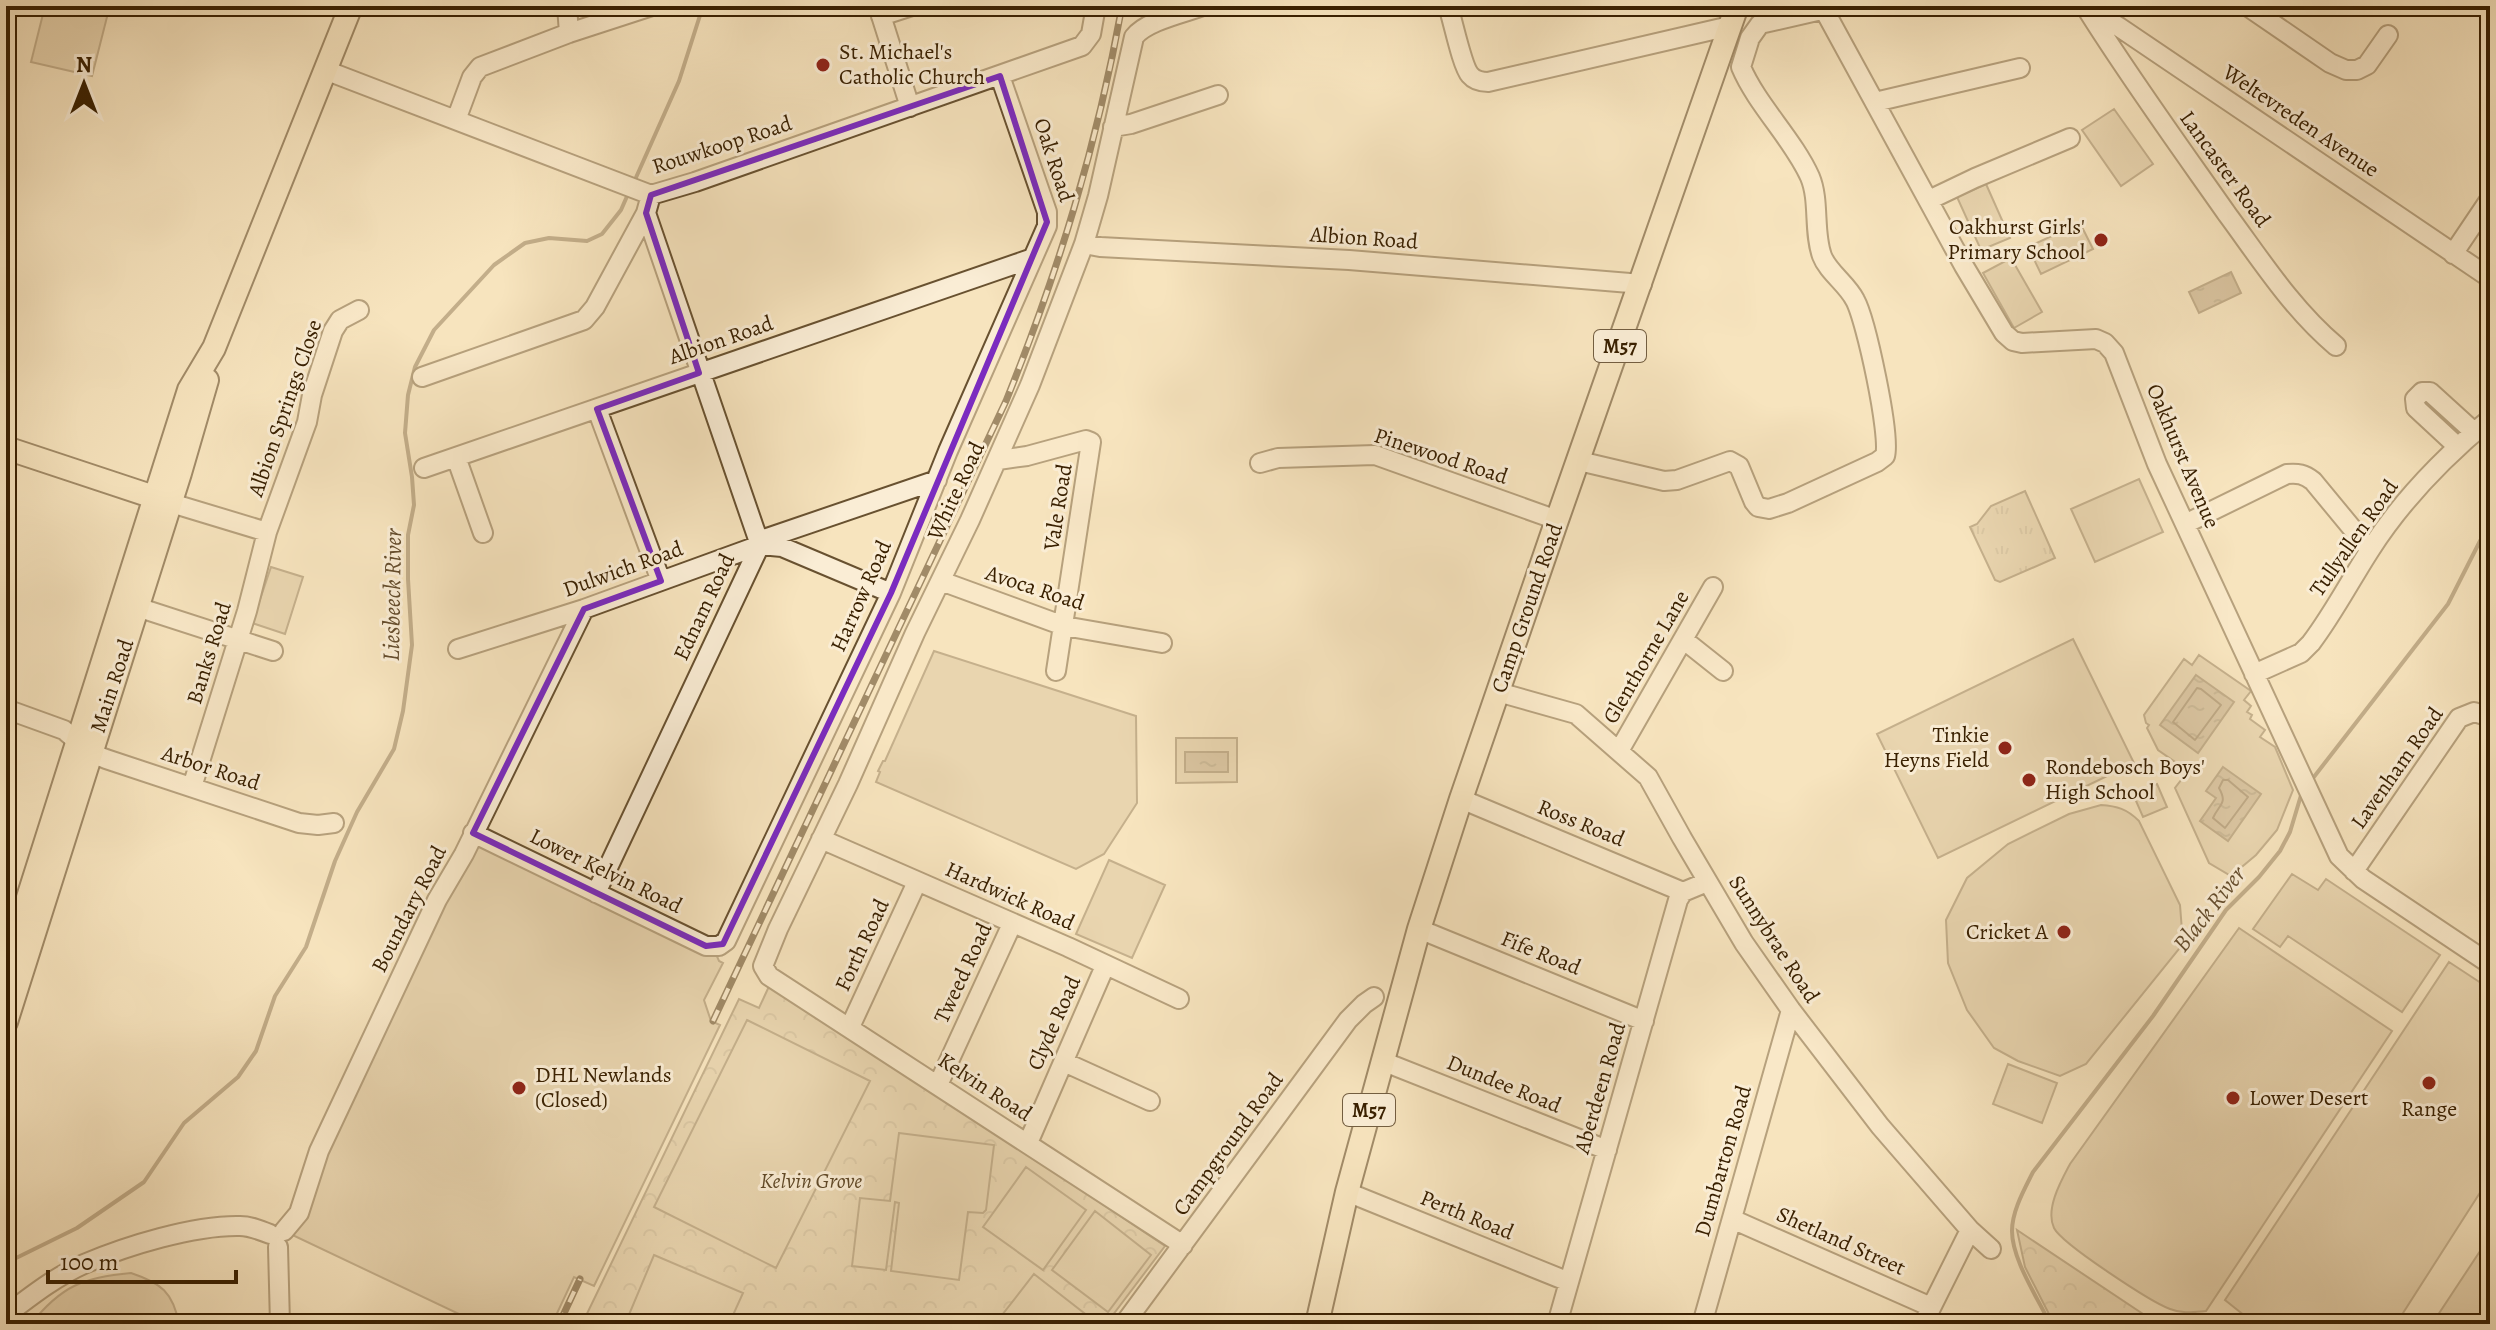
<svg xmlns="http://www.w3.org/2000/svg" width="2496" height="1330" viewBox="0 0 2496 1330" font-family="Alegreya,serif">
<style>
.grass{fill:url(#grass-tufts);stroke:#887250;stroke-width:2}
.park{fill:url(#park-crowns);stroke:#887250;stroke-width:2}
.pitch{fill:#d7c39e;stroke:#887250;stroke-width:2}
.water{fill:url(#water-ripples);stroke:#846d4c;stroke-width:2}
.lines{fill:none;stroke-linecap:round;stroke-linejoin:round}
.shore{stroke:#786040;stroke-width:2}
.stream{stroke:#846d4c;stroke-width:4}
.minor-casing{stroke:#685130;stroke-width:22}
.major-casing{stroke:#392001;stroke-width:26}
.minor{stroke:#faedd5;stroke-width:18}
.major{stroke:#f7e4be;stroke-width:22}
.rail-casing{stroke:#392001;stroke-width:7}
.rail{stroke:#faedd5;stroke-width:4;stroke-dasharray:12;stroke-linecap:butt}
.marked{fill:none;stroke:#7b2cbf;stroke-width:6;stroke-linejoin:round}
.poi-dot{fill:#8f2418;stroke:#faedd5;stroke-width:3}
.labels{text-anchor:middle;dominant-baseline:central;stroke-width:6;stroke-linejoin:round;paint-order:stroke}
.shield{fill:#faedd5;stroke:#735e41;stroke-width:2}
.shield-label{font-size:20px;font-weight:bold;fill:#392001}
.poi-label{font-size:22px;fill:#392001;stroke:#faedd5;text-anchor:start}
.street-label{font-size:22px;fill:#392001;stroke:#faedd5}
.park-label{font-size:22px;font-style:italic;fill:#604928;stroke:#faedd5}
.water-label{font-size:24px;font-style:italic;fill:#654d2d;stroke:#faedd5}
</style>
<defs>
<pattern id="grass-tufts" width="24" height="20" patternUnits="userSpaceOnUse" patternTransform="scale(2)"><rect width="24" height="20" fill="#d7c39e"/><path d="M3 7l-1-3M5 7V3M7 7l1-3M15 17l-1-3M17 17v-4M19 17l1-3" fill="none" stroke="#b9a786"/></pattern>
<pattern id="park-crowns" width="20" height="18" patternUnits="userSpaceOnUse" patternTransform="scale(2)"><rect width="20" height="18" fill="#d7c39e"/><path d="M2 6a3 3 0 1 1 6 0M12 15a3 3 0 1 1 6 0" fill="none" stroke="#b9a786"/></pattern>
<pattern id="water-ripples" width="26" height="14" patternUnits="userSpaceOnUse" patternTransform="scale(2)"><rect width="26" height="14" fill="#b6a17e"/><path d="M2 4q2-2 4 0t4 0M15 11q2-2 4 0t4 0" fill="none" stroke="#958365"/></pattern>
</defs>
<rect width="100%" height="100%" fill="#f7e4be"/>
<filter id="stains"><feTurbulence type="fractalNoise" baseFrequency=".0025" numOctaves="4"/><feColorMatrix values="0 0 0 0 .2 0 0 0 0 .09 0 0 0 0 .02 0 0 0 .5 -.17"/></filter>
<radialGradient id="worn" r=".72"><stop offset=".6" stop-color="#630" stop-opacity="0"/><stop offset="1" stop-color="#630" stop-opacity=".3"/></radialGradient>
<path class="grass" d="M2025,491l30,67 -55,24 -5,-2 -25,-53 7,-3 14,-18z"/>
<path class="park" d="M771,982l394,264 -59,78h-524l157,-325 20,9z
M2017,1230l141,94h-104l-29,-57z"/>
<path class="pitch" d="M45,6h34l29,7 -16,63 -61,-14z
M2114,109l39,55 -32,22 -39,-56z
M1986,184l24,54 -29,12 -24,-53z
M2080,223l13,26 -52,25 -13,-27z
M2011,258l31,54 -28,16 -31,-55z
M2139,479l24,53 -68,30 -24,-53z
M271,567l32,10 -18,57 -33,-11z
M2073,639l61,124 -196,95 -61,-124z
M934,651l202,65 1,87 -33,51 -28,15 -200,-87 4,-10 -2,-1 5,-10h2z
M2199,655l52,36 -7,9 7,6 -4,6 5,3 -2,4 15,11 -5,7 15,10 18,43 -16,40 -21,25 -25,21 -22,-13 -34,-75 13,-17 -30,-21 -11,-22 2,-3 -3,-2 -2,-8 40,-56 8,6z
M1176,738h61v44l-61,1z
M2157,784l10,23 -24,10 -10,-23z
M2101,805c16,1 26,4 38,16l41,84 3,39 -97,120 -26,12 -42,-15 -24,-13 -27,-38 -19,-47 -2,-43 21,-42 41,-34 61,-30z
M473,833l240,114 6,14 4,2 -19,37 7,21 9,4 -126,261 -20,-9 -22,47h-72l-196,-93z
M1109,860l56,25 -33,73 -56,-24z
M2292,874l26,16 8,-11 114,76 -38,57 -114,-76 -8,11 -27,-18z
M2239,928l153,103 -186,280c-12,1 -24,3 -36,-2 -19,-7 -108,-65 -116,-81 -9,-19 7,-47 16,-64z
M2449,962l41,27v188l-94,147h-141l-30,-24z
M747,1020l123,61 -94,187 -122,-61z
M2008,1064l49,19 -15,40 -49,-19z
M899,1133l95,12 -8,65 -3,3 -15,-1 -9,68 -68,-9 8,-68 -4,-1 -9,68 -34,-4 8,-68 30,3z
M1026,1167l60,43 -43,60 -60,-43z
M1095,1211l56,44 -43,57 -56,-42z
M2490,1236v88h-58z
M654,1255l89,38 -14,31h-86l-15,-7z
M131,1273c30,10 42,19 48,51h-148c30,-38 53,-47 100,-51z
M1034,1274l59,46 -3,4h-95z"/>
<path class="water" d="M2231,272l10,21 -42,20 -10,-21z
M2196,675l38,27 -36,51 -38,-28z
M1185,752h43v20h-43z
M2223,767l38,27 -33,47 -28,-20 16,-23 -10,-7z"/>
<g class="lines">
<path class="shore" d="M2197,688l4,1 20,16 -26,35 -22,-18z
M2223,780h5l20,17 -23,31 -12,-10c6,-14 15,-14 6,-30z"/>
<path class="stream" d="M634,182l45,-101 24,-75
M2310,782l138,-178 32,-63 10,-14
M6,1263l71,-35 67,-46 40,-59 54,-46 18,-26 19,-55 31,-49 29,-86 22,-49 37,-63 9,-38 9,-66 -4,-66v-44l6,-30 -2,-28 -7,-44 3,-38 7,-28 19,-37 60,-65 31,-22 24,-5 38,3 15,-7 19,-24 7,-16
M2050,1324c-12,-26 -38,-64 -38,-93 0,-20 12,-41 21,-59l120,-156 73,-106 33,-33 21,-26 10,-19 12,-40"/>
<defs>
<path id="minor" d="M567,6l2,27
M878,6l32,101
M1448,6c5,15 14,60 22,69 5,6 11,7 18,7l242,-56
M1822,6l142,260 40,67 9,8 9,2 74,-4 9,4 9,10 43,111 182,392 24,23 127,85
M2084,6l35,21 371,251
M2247,6l83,57 16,7h11l10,-5 21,-30
M2088,11c44,70 92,136 139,203 34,46 65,95 109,132
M881,16l31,-10
M325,70l326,125 44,-13 387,-136 9,-12 5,-28
M1875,102l145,-34
M456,120l16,-43 8,-10 89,-34 83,-27
M1113,127l18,-3 87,-29
M1929,200l46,-22 95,-40
M1084,244l16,3 249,13 293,24
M2453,254l37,-55
M422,377l162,-57 11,-13 51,-94
M597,409l64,172
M2458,447l-42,-39 -1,-9 7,-7h8l44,40
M456,457l27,76
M998,460l29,-4 59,-16 5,2 -35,229
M1579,461l85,20 13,-1 53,-19 9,5 15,36 4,5 11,2 19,-6 89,-41 8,-6c6,-20 -19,-136 -30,-156 -8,-16 -27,-28 -33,-44 -9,-25 -2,-55 -12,-79 -17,-38 -53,-72 -69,-110l9,-29 10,-14 79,-18
M1260,463l18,-5 97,-3 182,65
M424,468l609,-210
M171,503l96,29
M2185,524l102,-50c11,-1 17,0 26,7l57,69
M758,541l179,-61
M941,581l123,45 98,17
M137,607l136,44
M1684,640l39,31
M458,649l126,-40 176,-64 22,2 109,46
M2254,674l47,-21 10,-10c22,-29 39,-62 59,-93 32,-50 74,-93 120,-131
M1498,692l78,22 72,63 34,61 62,105 47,67 89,116 90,104 21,19
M6,709l58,21 27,23 15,6 193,64 19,2 16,-2
M1619,751l94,-164
M192,787l55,-176 20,-79 40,-110 5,-27 21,-64 7,-11 19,-10
M1461,799l222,93
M473,833l233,113h13l7,-5 165,-348 57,-142 99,-225v-14l-47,-136
M821,839l247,108 111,52
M2354,871l105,-153 15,-6 16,5
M596,893l164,-348 -114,-332 5,-18
M1419,929l225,92
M850,1027l67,-145
M1382,1061l225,89
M1064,1062l86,39
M938,1085l74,-161
M1028,1143l77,-177
M1347,1192l222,90
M1732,1219l199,88
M284,1231l15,-18 20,-62 118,-251 27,-46 120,-245
M1183,1245l-414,-269 -6,-10 15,-37 70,-145 67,-151 55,-113 60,-135 54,-141 14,-48 36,-159c12,-16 50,-24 69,-31
M278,1247l2,77
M6,1315c25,-19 49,-38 78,-51 42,-18 110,-39 156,-38 10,0 20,4 30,8
M1124,1324l224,-304 16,-16 10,-7
M1557,1324l121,-424 5,-8 24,-10
M1702,1324l89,-314
M1923,1324l47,-94"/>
<path id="major" d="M6,448l163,54
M6,967l183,-577 25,-42 137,-342
M6,1022l174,-549 27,-93
M1317,1324l30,-132 72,-263 42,-130 96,-279 180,-514"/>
</defs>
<use href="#minor" class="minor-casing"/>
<use href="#major" class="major-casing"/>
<use href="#minor" class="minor"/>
<use href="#major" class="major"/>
<defs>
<path id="rail" d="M713,1021l293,-620c53,-131 91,-256 116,-395
M559,1324l21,-45"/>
</defs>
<use href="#rail" class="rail-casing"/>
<use href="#rail" class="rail"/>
</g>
<path d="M0 0H2496V1330H0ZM1000,76l47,146 -156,371 -168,351 -17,2 -233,-113 111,-224 77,-28 -64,-172 102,-36 -53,-160 5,-18z" fill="#f7e4be" fill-opacity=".55" fill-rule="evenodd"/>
<path class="marked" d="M1000,76l47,146 -156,371 -168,351 -17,2 -233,-113 111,-224 77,-28 -64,-172 102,-36 -53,-160 5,-18z"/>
<g class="poi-dot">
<circle cx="823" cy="65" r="8"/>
<circle cx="2101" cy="240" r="8"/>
<circle cx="2005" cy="748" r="8"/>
<circle cx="2029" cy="780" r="8"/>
<circle cx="2064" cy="932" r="8"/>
<circle cx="2429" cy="1083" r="8"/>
<circle cx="519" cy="1088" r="8"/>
<circle cx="2233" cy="1098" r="8"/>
</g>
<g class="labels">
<g class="shield">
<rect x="1594" y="330" width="52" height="32" rx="6"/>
<rect x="1343" y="1094" width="52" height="32" rx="6"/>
</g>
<g class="shield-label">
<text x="1620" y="346">M57</text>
<text x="1369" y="1110">M57</text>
</g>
<g class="poi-label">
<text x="839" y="52">St. Michael's<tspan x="839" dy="25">Catholic Church</tspan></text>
<text x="2085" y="227" text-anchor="end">Oakhurst Girls'<tspan x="2085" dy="25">Primary School</tspan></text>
<text x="1989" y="735" text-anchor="end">Tinkie<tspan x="1989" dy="25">Heyns Field</tspan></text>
<text x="2045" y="767">Rondebosch Boys'<tspan x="2045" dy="25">High School</tspan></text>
<text x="2048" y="932" text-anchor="end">Cricket A</text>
<text x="535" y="1075">DHL Newlands<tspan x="535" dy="25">(Closed)</tspan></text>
<text x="2249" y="1098">Lower Desert</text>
<text x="2429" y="1109" text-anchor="middle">Range</text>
</g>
<g class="street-label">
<text transform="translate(2301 121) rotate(34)">Weltevreden Avenue</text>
<text transform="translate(722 145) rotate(-18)">Rouwkoop Road</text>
<text transform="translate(1054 160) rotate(72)">Oak Road</text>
<text transform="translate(2225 169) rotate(54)">Lancaster Road</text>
<text transform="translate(1364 238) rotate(4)">Albion Road</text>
<text transform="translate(721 340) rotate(-19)">Albion Road</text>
<text transform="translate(285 408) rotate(-71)">Albion Springs Close</text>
<text transform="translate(1441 456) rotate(18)">Pinewood Road</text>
<text transform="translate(2183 456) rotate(67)">Oakhurst Avenue</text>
<text transform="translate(956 491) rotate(-65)">White Road</text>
<text transform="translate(1058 507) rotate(-81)">Vale Road</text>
<text transform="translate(2354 538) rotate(-55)">Tullyallen Road</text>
<text transform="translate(623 569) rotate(-20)">Dulwich Road</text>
<text transform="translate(1035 588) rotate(18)">Avoca Road</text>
<text transform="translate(861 596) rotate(-66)">Harrow Road</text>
<text transform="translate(704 607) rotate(-65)">Ednam Road</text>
<text transform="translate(1527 608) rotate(-71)">Camp Ground Road</text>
<text transform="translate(209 653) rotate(-73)">Banks Road</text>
<text transform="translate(1646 657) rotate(-60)">Glenthorne Lane</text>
<text transform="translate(112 686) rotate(-72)">Main Road</text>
<text transform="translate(211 768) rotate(18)">Arbor Road</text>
<text transform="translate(2397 768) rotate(-55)">Lavenham Road</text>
<text transform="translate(1581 823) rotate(22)">Ross Road</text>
<text transform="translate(606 871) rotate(26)">Lower Kelvin Road</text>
<text transform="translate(1010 896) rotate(24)">Hardwick Road</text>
<text transform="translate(409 909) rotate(-63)">Boundary Road</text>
<text transform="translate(1774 939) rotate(57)">Sunnybrae Road</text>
<text transform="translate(862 945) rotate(-65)">Forth Road</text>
<text transform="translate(1541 953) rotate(22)">Fife Road</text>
<text transform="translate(963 973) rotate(-65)">Tweed Road</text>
<text transform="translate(1054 1023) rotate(-66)">Clyde Road</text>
<text transform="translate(1504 1084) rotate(22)">Dundee Road</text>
<text transform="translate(985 1087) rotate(33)">Kelvin Road</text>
<text transform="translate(1600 1088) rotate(-74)">Aberdeen Road</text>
<text transform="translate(1228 1144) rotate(-54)">Campground Road</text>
<text transform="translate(1723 1161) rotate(-74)">Dumbarton Road</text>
<text transform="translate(1467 1215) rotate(22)">Perth Road</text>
<text transform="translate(1841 1241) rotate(24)">Shetland Street</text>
</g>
<g class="park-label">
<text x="811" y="1181">Kelvin Grove</text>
</g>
<g class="water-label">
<text transform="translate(392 595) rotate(-89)">Liesbeeck River</text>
<text transform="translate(2209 909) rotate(-52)">Black River</text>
</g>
</g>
<rect width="2496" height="1330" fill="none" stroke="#f7e4be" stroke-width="32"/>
<rect x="8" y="8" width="2480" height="1314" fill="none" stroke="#392001" stroke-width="4"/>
<rect x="16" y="16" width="2464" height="1298" fill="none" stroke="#392001" stroke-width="2"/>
<g transform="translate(84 84)" stroke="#faedd5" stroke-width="6" paint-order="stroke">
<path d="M0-6L14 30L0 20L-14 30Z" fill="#392001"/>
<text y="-12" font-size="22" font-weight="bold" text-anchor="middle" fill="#392001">N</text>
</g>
<path d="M48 1270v12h188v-12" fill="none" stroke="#392001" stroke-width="4"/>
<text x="60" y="1270" font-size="24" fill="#392001" stroke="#faedd5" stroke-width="6" paint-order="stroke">100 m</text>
<rect width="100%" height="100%" filter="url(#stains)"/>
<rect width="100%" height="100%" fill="url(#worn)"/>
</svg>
